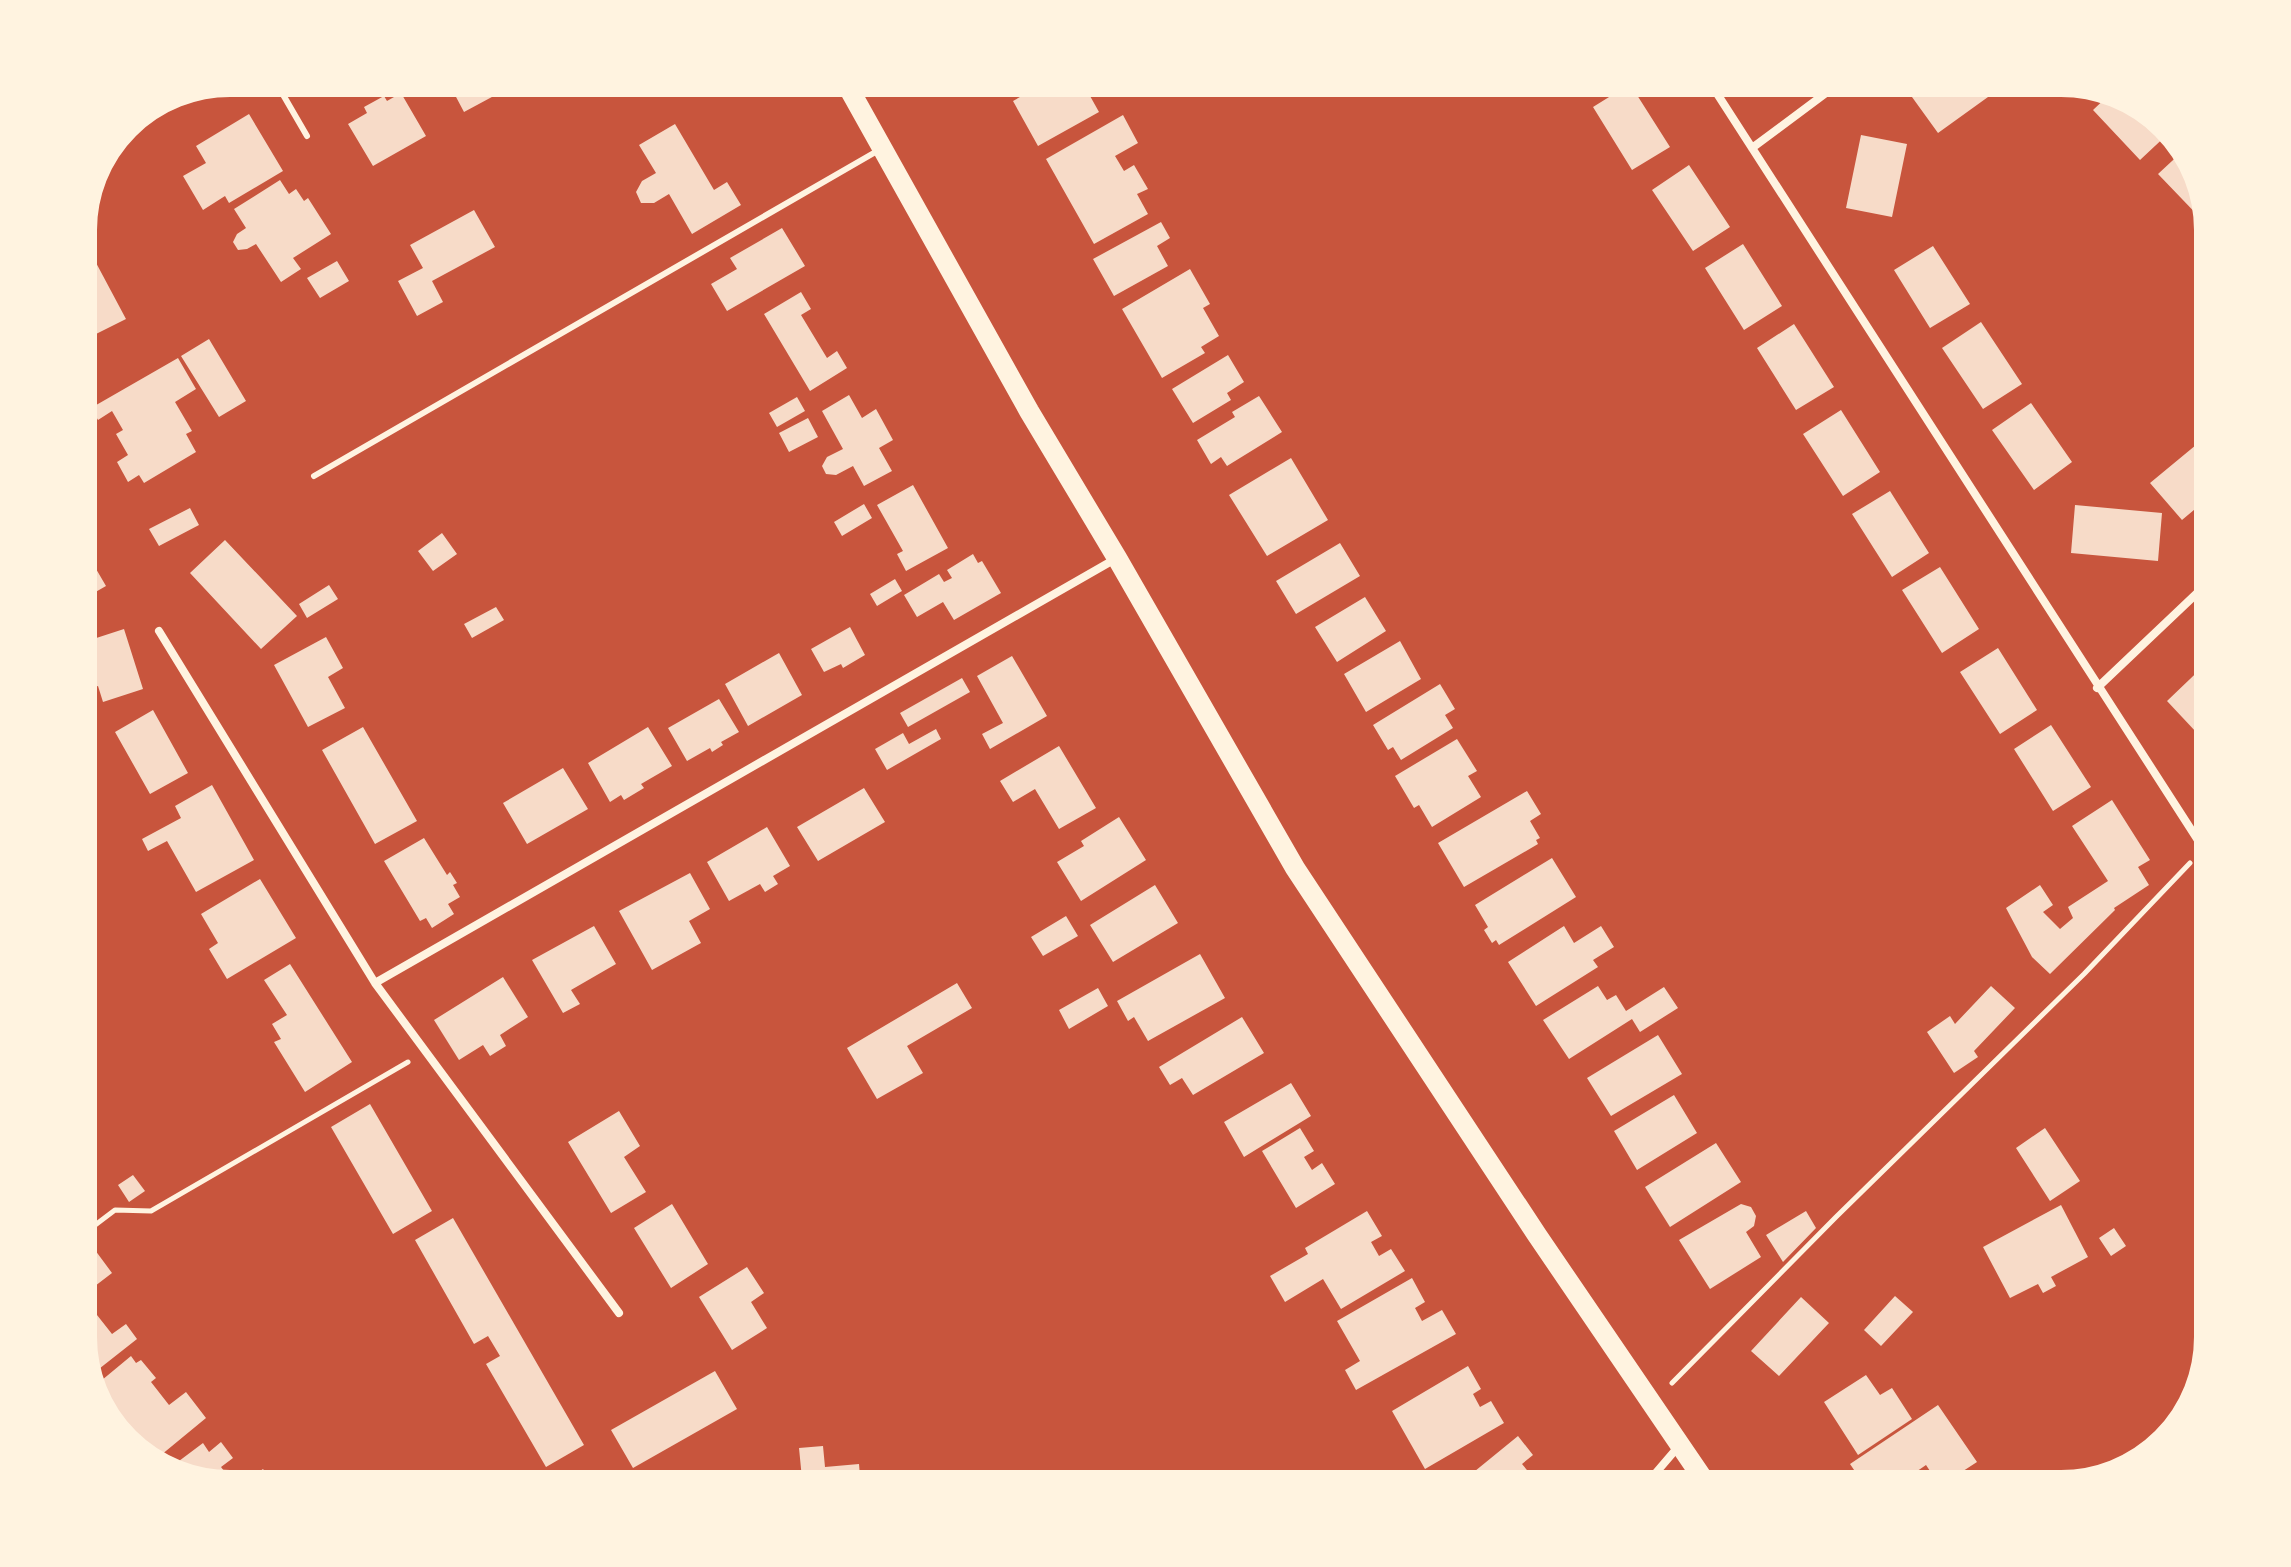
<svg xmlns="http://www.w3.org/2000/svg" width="2291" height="1567" viewBox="0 0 2291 1567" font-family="'Public Sans',sans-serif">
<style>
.building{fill:#f7dbc8}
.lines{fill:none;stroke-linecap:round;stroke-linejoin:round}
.path{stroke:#fff3e0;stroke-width:5}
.service{stroke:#fff3e0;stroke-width:6}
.minor{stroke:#fff3e0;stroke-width:8}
.primary{stroke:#fff3e0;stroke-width:20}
.rim{fill:none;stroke:#fff3e0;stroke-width:10}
</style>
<rect width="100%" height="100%" fill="#c8553d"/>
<path class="building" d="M446,78h72l2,4 -56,30z
M1053,78h27l19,34 -61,34 -25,-45z
M1574,78h26l-19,12z
M1939,78h35l14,19 -50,36 -26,-36z
M1630,84l40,63 -38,23 -39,-63z
M401,93l25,43 -53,30 -25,-42 19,-11 -3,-6 20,-11 3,5z
M2111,93l35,11 25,27 -31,29 -47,-50z
M249,114l34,57 -54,32 -4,-7 -22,14 -20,-34 23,-13 -10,-17z
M1123,115l15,28 -23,13 9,15 10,-6 14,24 -11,5 11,20 -54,30 -48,-85z
M675,124l39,66 13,-8 14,23 -49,29 -23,-40 -15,9h-13l-5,-11 6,-11 14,-8 -17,-28z
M1861,135l46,9 -15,73 -46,-9z
M2186,148l7,7 17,65 -4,4 -48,-50z
M1689,165l41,62 -37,24 -41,-61z
M280,180l9,14 7,-5 8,12 4,-3 23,36 -38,24 8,11 -20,13 -25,-38 -9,5 -9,1 -5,-8 4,-8 9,-6 -12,-19z
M474,210l21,37 -63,34 11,21 -26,14 -19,-35 25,-13 -13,-23z
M1161,222l9,16 -13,8 11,20 -54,30 -21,-37z
M782,228l23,38 -78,45 -16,-27 26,-15 -7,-11z
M86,244l40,75 -30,15 -18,-33v-53z
M1743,244l39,62 -38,24 -39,-62z
M1933,246l37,58 -40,24 -36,-58z
M337,261l12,20 -29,17 -13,-20z
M1190,269l20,35 -7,4 16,28 -18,11 4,6 -43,25 -40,-69z
M801,292l10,17 -10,6 26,43 10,-7 10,17 -37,23 -46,-77z
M1981,322l41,62 -39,25 -41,-61z
M1794,324l40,63 -38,23 -39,-62z
M209,339l37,62 -27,16 -38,-61z
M1228,355l16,27 -17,11 4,7 -38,23 -21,-34z
M178,358l18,31 -21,13 17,29 -6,3 10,18 -52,31 -5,-8 -11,7 -11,-20 11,-7 -12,-21 7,-4 -11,-19 -14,9 -7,-12z
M849,395l13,23 14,-9 17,31 -14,8 13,23 -28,15 -11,-20 -17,9 -10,-1 -4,-8 5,-9 16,-8 -21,-38z
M1259,396l23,36 -55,34 -6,-9 -10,7 -14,-24 38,-23 -3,-5z
M797,397l8,14 -28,16 -8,-14z
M2031,403l41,59 -38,28 -42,-60z
M1841,410l39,62 -37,24 -40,-62z
M808,418l10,19 -29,15 -10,-19z
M2202,440l11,13v41l-31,26 -32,-37z
M1291,458l37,62 -61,36 -38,-61z
M913,485l35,63 -42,23 -9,-17 6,-3 -26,-46z
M1890,491l39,62 -37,24 -40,-63z
M864,504l8,14 -30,18 -8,-14z
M2075,505l87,8 -4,48 -87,-8z
M190,508l9,17 -40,21 -10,-17z
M442,533l15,21 -24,17 -15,-20z
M78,538l28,48 -28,16z
M225,540l72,76 -36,33 -71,-76z
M1340,543l20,33 -64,38 -20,-33z
M973,554l5,9 4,-2 19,32 -47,27 -11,-18 -26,15 -13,-22 35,-21 5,8 8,-4 -5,-8z
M1940,567l39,62 -37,24 -40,-63z
M895,579l7,12 -25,15 -7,-12z
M329,585l9,14 -31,19 -8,-14z
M1365,597l21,34 -49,31 -22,-35z
M496,607l8,13 -32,18 -8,-14z
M850,627l15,28 -22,13 -2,-4 -17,8 -13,-23z
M124,629l19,60 -40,13 -5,-16 -20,6v-32l11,-3 -5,-15z
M326,637l17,31 -15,9 17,31 -37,19 -34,-62z
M1400,641l21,38 -55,33 -22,-38z
M1998,648l39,62 -37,24 -40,-62z
M779,653l23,42 -54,31 -23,-42z
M1012,656l35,60 -57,33 -8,-15 21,-11 -26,-47z
M2213,657v61l-16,15 -30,-32z
M962,678l8,14 -62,35 -8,-14z
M1440,684l15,25 -10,6 8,13 -52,32 -8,-13 -5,3 -15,-25z
M719,699l20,33 -18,10 2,3 -11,7 -2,-4 -23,13 -19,-33z
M153,710l35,63 -38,21 -35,-62z
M2051,725l40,62 -38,24 -39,-62z
M363,727l54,94 -42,23 -53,-94z
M648,727l24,39 -31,18 3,4 -20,12 -3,-5 -11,7 -22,-39z
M936,729l5,10 -54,31 -12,-21 28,-16 6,11z
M1457,739l20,32 -9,5 13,21 -49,30 -13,-22 -5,3 -19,-32z
M1059,746l37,62 -37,21 -24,-40 -22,13 -13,-21z
M563,768l25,41 -61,35 -24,-41z
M212,785l42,75 -58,32 -29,-51 -19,10 -6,-12 39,-21 -6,-12z
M864,788l21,34 -67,39 -21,-34z
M1527,791l14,23 -11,7 10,17 -4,2 2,4 -74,43 -26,-44z
M2112,800l38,60 -12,7 11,18 -35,23 1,2 -65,64 -18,-17 -26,-49 34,-23 13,20 -10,7 17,17 13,-11 -5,-11 40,-26 -36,-55z
M1119,817l27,43 -65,41 -24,-39 27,-16 -3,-5z
M767,827l23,39 -17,10 5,8 -13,8 -5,-8 -31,17 -22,-39z
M424,838l23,37 3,-3 7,11 -4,2 7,12 -12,7 6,10 -22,14 -6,-10 -6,3 -36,-60z
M1552,858l24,39 -77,48 -3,-5 -4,3 -8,-13 4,-3 -13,-22z
M690,873l20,36 -21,12 12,22 -49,27 -33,-59z
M260,879l36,59 -69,41 -18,-30 9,-6 -17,-29z
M1155,885l23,38 -65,39 -23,-37z
M1066,916l12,20 -35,20 -12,-19z
M594,926l22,38 -45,26 9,14 -17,9 -31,-53z
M1564,926l10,17 27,-17 13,21 -21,13 5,7 -62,39 -28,-44z
M1200,954l25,44 -77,43 -14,-24 -6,4 -11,-20z
M290,964l62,98 -47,30 -31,-50 7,-3 -9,-15 15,-9 -23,-35z
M503,977l25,40 -28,18 6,11 -16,10 -7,-11 -24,15 -25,-40z
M957,983l15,25 -65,38 16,27 -46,26 -30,-51z
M1598,986l9,14 9,-5 10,16 38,-24 14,21 -38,24 -8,-13 -63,40 -26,-39z
M1991,986l24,22 -41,43 4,6 -24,16 -27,-41 23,-16 5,8z
M1098,988l10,18 -39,23 -10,-19z
M1242,1017l22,36 -71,42 -11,-17 -12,7 -11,-18z
M1658,1035l24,39 -71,42 -24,-38z
M1291,1083l20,33 -67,41 -20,-35z
M1674,1095l23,38 -60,37 -23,-39z
M370,1104l62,107 -39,23 -62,-107z
M619,1111l21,35 -16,11 22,35 -35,21 -43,-71z
M1300,1128l14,23 -10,6 8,13 10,-7 13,21 -39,24 -34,-57z
M2045,1128l35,53 -30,20 -34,-53z
M1716,1143l25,39 -71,45 -25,-40z
M133,1175l12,16 -16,11 -11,-17z
M672,1204l36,60 -37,24 -37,-60z
M1741,1204l10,3 5,9 -2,10 -8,6 15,25 -51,32 -31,-49z
M2061,1205l27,52 -37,20 5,9 -13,7 -5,-9 -28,14 -27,-51z
M1367,1211l15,25 -11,6 8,14 12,-7 14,22 -64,38 -18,-30 -38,23 -15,-26 38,-22 -3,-6z
M1806,1211l10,17 -33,34 -17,-27z
M453,1218l131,227 -38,22 -60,-103 14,-8 -12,-20 -14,8 -59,-104z
M2114,1228l12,18 -15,10 -12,-18z
M95,1250l17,23 -30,23 30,38 14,-10 11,15 -47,37 -3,-2 -9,-28v-83z
M747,1267l17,26 -13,9 16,26 -35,22 -33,-53z
M1412,1278l13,24 -10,6 7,13 20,-11 14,24 -100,56 -11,-20 15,-9 -23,-40z
M1895,1296l18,16 -32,34 -17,-16z
M1801,1297l28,26 -50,53 -28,-25z
M131,1356l5,7 5,-3 15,18 -5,4 18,23 17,-13 20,26 -51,42 -3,-4 -5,4 -11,-12 6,-5 -16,-20 -18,-22 -6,4 -9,-11 6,-5 -3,-4z
M1468,1366l13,23 -8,5 7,13 11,-6 13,22 -79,46 -33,-58z
M715,1371l22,38 -104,59 -22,-38z
M1866,1375l14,20 12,-7 20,31 -54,36 -34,-53z
M1938,1405l39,57 -37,24 -14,-21 -35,24h-24l-17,-25z
M1518,1436l15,19 -11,9 14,17 8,-7 12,15h-103z
M221,1442l12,16 -12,9 16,21 26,-19 15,20h-48l-63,-19 36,-27 6,9z
M823,1446l2,21 34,-3 2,25h-58l-4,-41z"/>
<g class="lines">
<path class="path" d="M78,1238l37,-28 36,1 257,-149
M1672,1383l164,-166 248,-243 106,-111"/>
<path class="service" d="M307,136l-29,-50 64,-8
M314,476l565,-326"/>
<path class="minor" d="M1707,78l496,770
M1752,148l94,-70
M159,631l216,352 244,330
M2097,688l116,-110
M375,983l742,-425
M1642,1489l36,-42"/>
<path class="primary" d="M843,78l186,333 88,147 178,310 242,367 173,254"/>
</g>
<path d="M0 0H2291V1567H0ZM230 92H2061A138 138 0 0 1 2199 230V1337A138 138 0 0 1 2061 1475H230A138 138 0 0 1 92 1337V230A138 138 0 0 1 230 92Z" fill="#fff3e0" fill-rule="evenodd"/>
<path class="rim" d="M230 92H2061A138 138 0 0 1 2199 230V1337A138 138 0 0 1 2061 1475H230A138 138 0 0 1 92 1337V230A138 138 0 0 1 230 92Z"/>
</svg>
